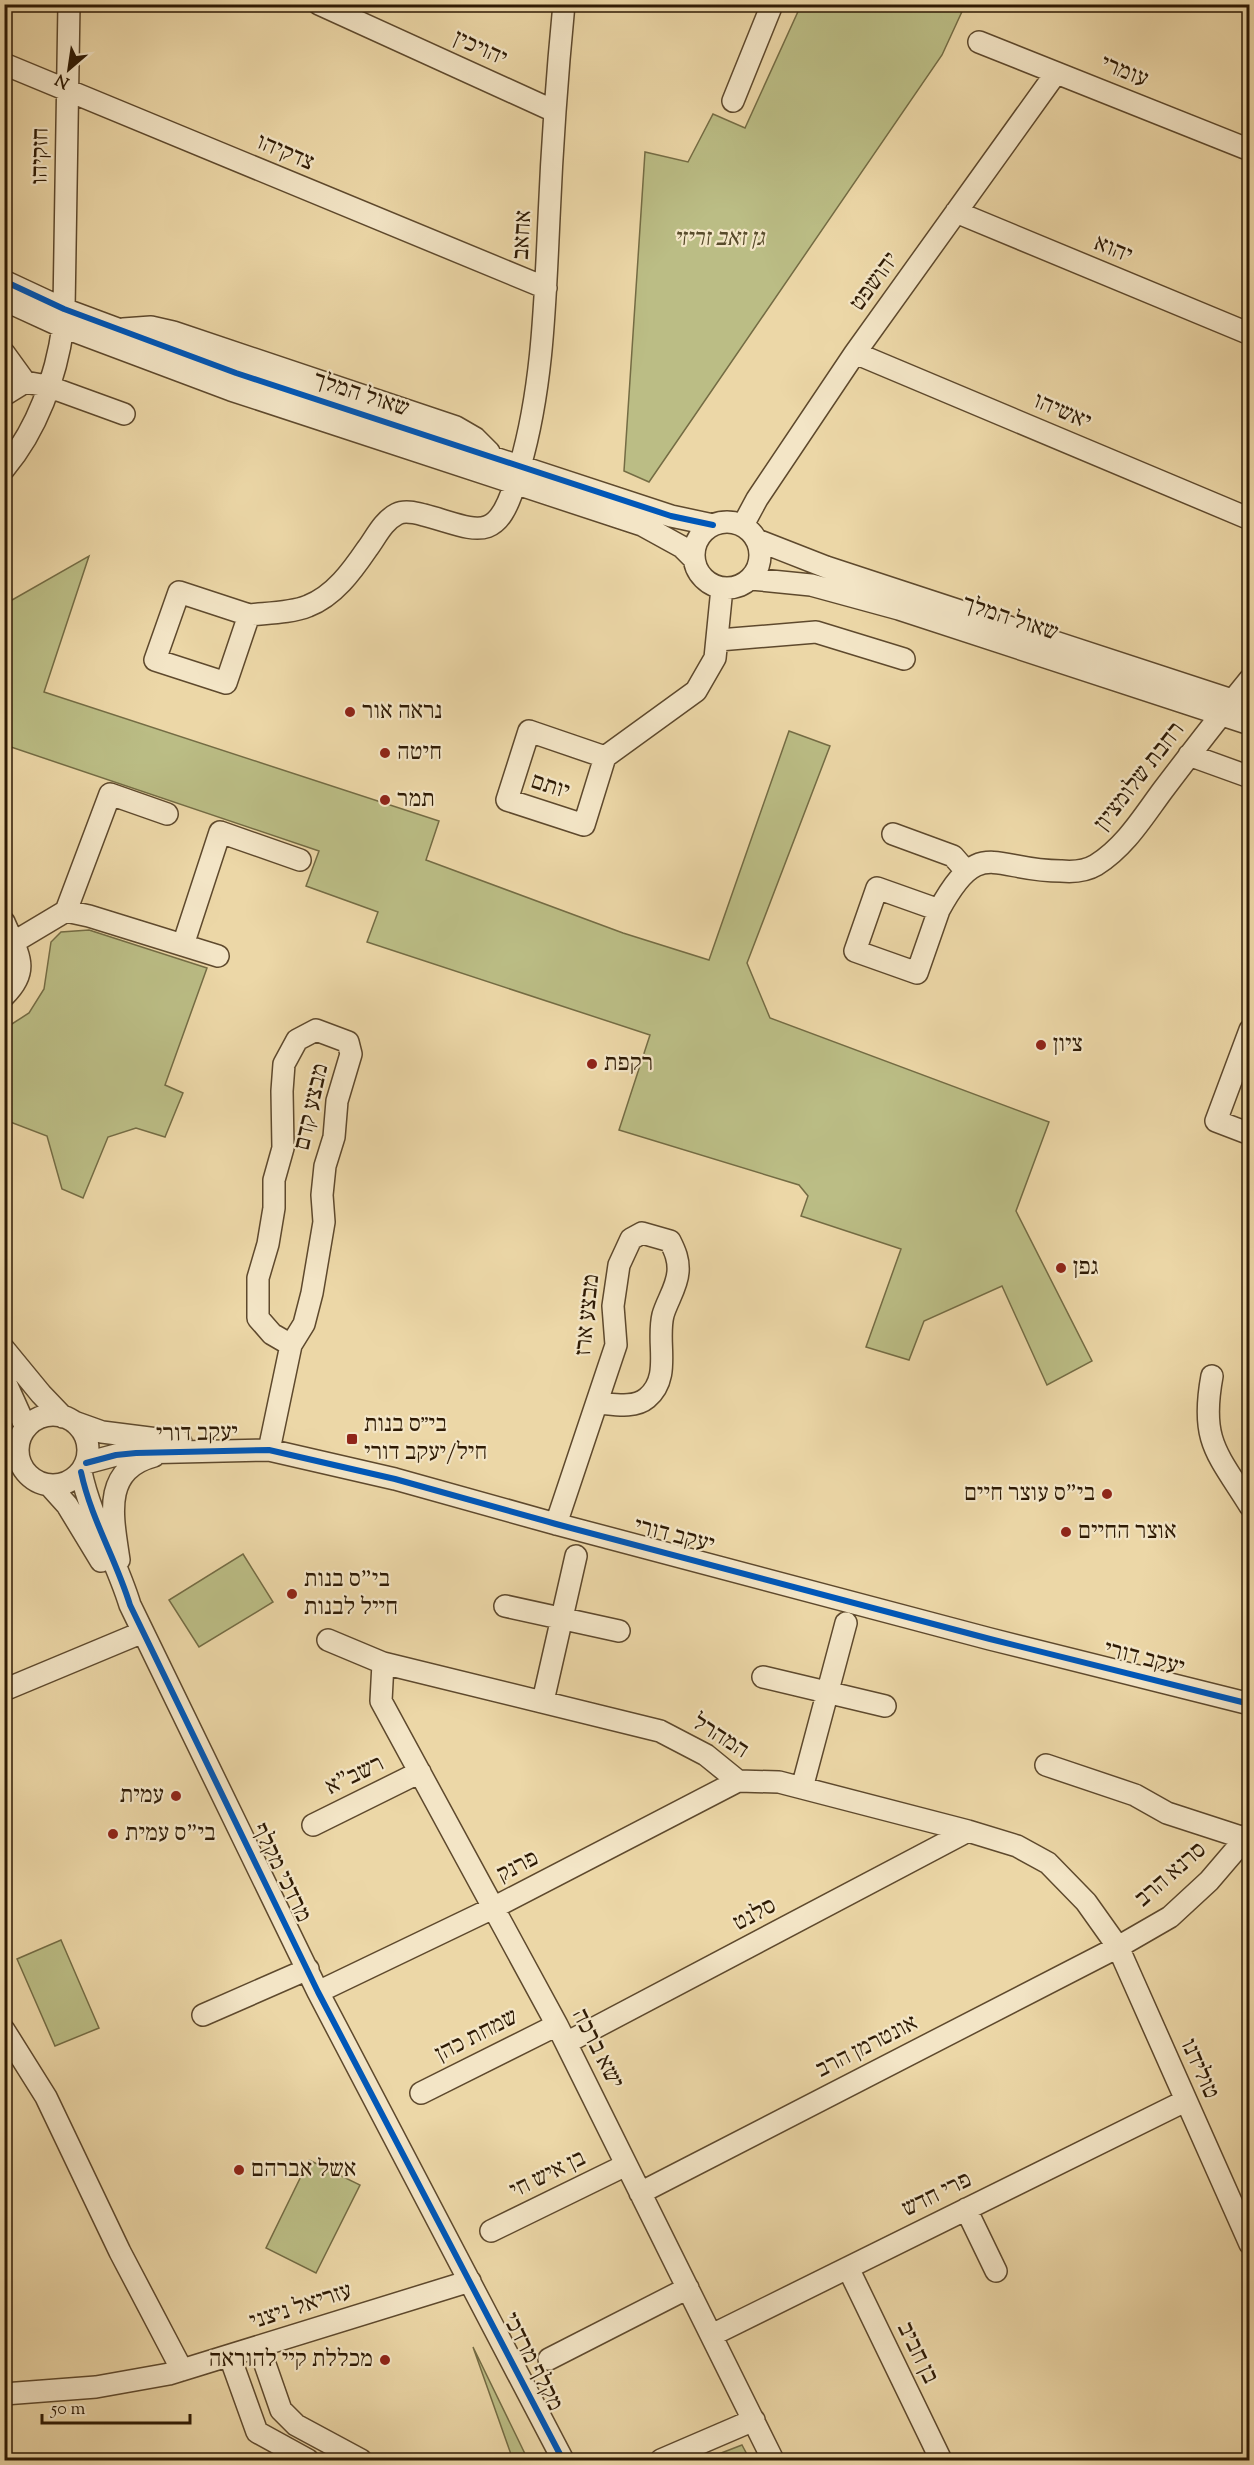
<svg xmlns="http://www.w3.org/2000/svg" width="1254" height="2465" viewBox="0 0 1254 2465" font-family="'Sorts Mill Goudy','Frank Ruhl Libre',serif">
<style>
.green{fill:#bbbd85;stroke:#746c44;stroke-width:1.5}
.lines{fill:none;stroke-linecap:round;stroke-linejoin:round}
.minor-casing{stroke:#5e492d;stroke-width:24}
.minor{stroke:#f3e5c6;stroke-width:21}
.cycleway-casing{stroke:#f3e5c6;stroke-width:10}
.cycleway{stroke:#0057b8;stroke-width:6}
.poi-dot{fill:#8f2418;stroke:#f3e5c6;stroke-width:2}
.labels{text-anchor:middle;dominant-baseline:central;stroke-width:4.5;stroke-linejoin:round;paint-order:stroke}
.street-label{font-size:24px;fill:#2e1a04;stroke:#f3e5c6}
.park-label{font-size:24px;font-style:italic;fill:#584b2b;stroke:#f3e5c6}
.poi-label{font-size:24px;fill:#2e1a04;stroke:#f3e5c6;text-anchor:start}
</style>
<rect width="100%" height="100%" fill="#ecd7a7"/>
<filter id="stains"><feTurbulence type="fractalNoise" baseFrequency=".00333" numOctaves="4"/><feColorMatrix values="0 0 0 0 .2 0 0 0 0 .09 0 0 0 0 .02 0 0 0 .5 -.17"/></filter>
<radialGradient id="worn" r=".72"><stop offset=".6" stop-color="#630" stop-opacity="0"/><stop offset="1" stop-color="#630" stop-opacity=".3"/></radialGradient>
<path class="green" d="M801,5h164l-23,50 -293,427 -25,-11 21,-319 43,10 25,-48 32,14z
M89,556l-45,136 395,129 -13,39 197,73 86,27 80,-229 41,15 -83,217 23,55 279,104 -33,89 76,150 -45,24 -45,-99 -78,35 -15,39 -43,-13 35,-98 -100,-33 7,-20 -9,-11 -180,-55 31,-95 -283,-93 11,-30 -72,-26 13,-35 -314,-106v-141z
M89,930l118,38 -42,117 18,8 -18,44 -29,-9 -28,9 -25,61 -21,-9 -15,-53 -42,-16 -1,-91 25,-16 15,-24 7,-47 10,-10z
M243,1554l30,48 -74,45 -30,-47z
M61,1940l38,88 -44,18 -38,-87z
M309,2160l51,25 -44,88 -50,-25z
M473,2347l55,113h-15z
M742,2445l8,15h-47z"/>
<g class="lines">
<defs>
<path id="minor" d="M319,4l235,107
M979,42l271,108
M4,64l542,224
M733,101l38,-94 -5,-3
M956,212l294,122
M4,281l60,28 172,64 435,143 42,9
M4,300l59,27 168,63 411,135 40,22 12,12
M64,309l5,-305
M123,329l28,-2 22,5 283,95 19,11 14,14
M4,353l21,29 22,4 77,28
M855,353l395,166
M4,395l21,-13
M520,466c23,-79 25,-165 29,-248 3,-71 8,-142 15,-214
M4,469c33,-39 52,-92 59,-142
M694 555a33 33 0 1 1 66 0a33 33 0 1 1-66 0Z
M743,525l14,-26 98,-146 201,-280
M757,540l69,27 424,139
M751,579l60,6 88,24 351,115
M179,592l70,23 -23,68 -71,-23z
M249,615c18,-2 42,-2 59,-9 26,-10 44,-35 59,-57 9,-12 16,-28 30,-35 8,-4 19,-1 27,1 52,14 72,31 91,-32
M719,640l97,-8 88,27
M1233,700l17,-21
M529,731l76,26 -21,68 -77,-25z
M1189,755l61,22
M605,757l91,-66 19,-33 7,-70
M893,834l60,22 13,15
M877,888l62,22 -22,63 -62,-22z
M939,910c41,-75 54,-39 122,-39 11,1 25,0 35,-6 29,-18 47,-48 67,-75 19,-25 38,-50 58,-75
M66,911l44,-117 57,20
M4,922c13,31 28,47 0,74
M183,945l37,-113 80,28
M4,948l62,-37 23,5 129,40
M316,1030l32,12 3,12 -14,47 -3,36 -9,29 -3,29 2,27 -12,71 -8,31 -13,21 -19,-11 -14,-16v-40l10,-34 6,-36v-28l9,-32 -1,-57 2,-27 13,-24z
M1250,1030l-34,91 34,13
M4,1349l37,45 22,23
M1212,1376c-12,65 5,77 38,130
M4,1379l22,49
M18 1450a35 35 0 1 1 70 0a35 35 0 1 1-70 0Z
M74,1422l28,10 79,10
M269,1450l22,-105
M86,1463l30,-8 20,-2 133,-3 126,29 161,45 434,115 260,65
M81,1472c10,47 35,87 49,133l188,387 245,468
M49,1485l18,20 34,56
M556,1524l60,-179 -3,-39 6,-41 12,-26 11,-6 28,8c5,10 9,19 8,31 -1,15 -11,29 -15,43 -7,28 9,62 -16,83 -13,11 -34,6 -49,5
M119,1560c-6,-42 -18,-90 35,-104
M505,1606l114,25
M328,1640l55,23 277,68 46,24 32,26 41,1 189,49 49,15 31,17 38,39 32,45 132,297
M383,1663l-2,38 176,324 216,435
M763,1677l122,29
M4,1690l139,-58
M543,1701l33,-145
M1046,1765l89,30 32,18 83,27
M802,1788l44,-165
M313,1825l107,-53
M318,1992l175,-84 245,-127
M203,2015l105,-46
M4,2030l42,67 74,155 62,118
M566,2043l402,-212
M421,2093l136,-68
M640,2193l478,-246 52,-30 39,-36 41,-48
M966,2209l30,62
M491,2231l135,-66
M848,2268l93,192
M712,2335l473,-234
M259,2347l22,63 15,15 65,35
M230,2357l27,75 51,28
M549,2359l139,-71
M4,2394l92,-7 73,-13 301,-93
M661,2460l93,-40"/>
</defs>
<use href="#minor" class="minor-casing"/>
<use href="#minor" class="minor"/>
<defs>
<path id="cycleway" d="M4,281l60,28 172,64 435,143 42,9
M86,1463l30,-8 20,-2 133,-3 126,29 161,45 434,115 260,65
M81,1472c10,47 35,87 49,133l188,387 245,468"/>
</defs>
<use href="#cycleway" class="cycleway-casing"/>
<use href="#cycleway" class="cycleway"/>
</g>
<g class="poi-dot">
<circle cx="350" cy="712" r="6"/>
<circle cx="385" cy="753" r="6"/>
<circle cx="385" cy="800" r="6"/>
<circle cx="1041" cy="1045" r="6"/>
<circle cx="592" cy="1064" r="6"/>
<circle cx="1061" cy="1268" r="6"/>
<rect x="346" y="1433" width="12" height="12" rx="3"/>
<circle cx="1107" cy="1494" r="6"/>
<circle cx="1066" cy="1532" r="6"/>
<circle cx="292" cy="1594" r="6"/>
<circle cx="176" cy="1796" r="6"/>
<circle cx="113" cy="1834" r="6"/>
<circle cx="239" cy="2170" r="6"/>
<circle cx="385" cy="2360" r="6"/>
</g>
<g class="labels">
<g class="street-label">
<text transform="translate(480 49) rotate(24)">יהויכין</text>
<text transform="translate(1124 72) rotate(22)">עומרי</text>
<text transform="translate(285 153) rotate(23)">צדקיהו</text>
<text transform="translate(41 156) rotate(-89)">חזקיהו</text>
<text transform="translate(523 235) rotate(-87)">אחאב</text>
<text transform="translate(1113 250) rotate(22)">יהוא</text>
<text transform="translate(875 282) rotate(-54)">יהושפט</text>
<text transform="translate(361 395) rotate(18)">שאול המלך</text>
<text transform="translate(1062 412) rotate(23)">יאשיהו</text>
<text transform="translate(1010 619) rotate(18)">שאול המלך</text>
<text transform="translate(1140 777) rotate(-52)">רחבת שלומציון</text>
<text transform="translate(550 787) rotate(18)">יותם</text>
<text transform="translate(312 1107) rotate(-77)">מבצע קדם</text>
<text transform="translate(588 1315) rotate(-84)">מבצע ארז</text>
<text transform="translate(197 1434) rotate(-1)">יעקב דורי</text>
<text transform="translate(674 1536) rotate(14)">יעקב דורי</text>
<text transform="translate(1144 1659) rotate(14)">יעקב דורי</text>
<text transform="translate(720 1737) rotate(32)">המהרל</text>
<text transform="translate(355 1776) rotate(-26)">רשב"א</text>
<text transform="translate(518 1867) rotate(-27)">פרנק</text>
<text transform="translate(281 1873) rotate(64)">מרדכי מקלף</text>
<text transform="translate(1171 1875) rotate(-41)">סרנא הרב</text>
<text transform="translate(755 1915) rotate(-28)">סלנט</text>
<text transform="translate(477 2036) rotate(-27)">שמחת כהן</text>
<text transform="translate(867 2047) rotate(-27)">אונטרמן הרב</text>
<text transform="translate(597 2049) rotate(63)">ישא ברכה</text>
<text transform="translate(1199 2069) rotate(66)">טולידנו</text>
<text transform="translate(548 2175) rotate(-26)">בן איש חי</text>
<text transform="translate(937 2195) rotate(-26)">פרי חדש</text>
<text transform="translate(301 2307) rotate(-18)">עזריאל ניצני</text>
<text transform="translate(917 2353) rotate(64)">בן חביב</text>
<text transform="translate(532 2362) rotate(63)">מקלף מרדכי</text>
</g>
<g class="park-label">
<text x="719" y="239">גן זאב זריזי</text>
</g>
<g class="poi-label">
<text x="362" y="712">נראה אור</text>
<text x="397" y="753">חיטה</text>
<text x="397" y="800">תמר</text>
<text x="1053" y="1045">ציון</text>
<text x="604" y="1064">רקפת</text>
<text x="1073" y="1268">גפן</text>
<text x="364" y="1425">בי״ס בנות<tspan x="364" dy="28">חיל/יעקב דורי</tspan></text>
<text x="1095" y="1494" text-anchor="end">בי"ס עוצר חיים</text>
<text x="1078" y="1532">אוצר החיים</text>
<text x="304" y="1580">בי"ס בנות<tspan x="304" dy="28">חייל לבנות</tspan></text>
<text x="164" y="1796" text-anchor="end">עמית</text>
<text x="125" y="1834">בי"ס עמית</text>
<text x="251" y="2170">אשל אברהם</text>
<text x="373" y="2360" text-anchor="end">מכללת קיי להוראה</text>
</g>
</g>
<rect width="1254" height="2465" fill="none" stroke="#ecd7a7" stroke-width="24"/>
<rect x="6" y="6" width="1242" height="2453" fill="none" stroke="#2e1a04" stroke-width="3"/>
<rect x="12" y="12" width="1230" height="2441" fill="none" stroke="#2e1a04" stroke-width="1.5"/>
<g transform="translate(69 69) rotate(209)" stroke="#f3e5c6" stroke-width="4.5" paint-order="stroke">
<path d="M0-4.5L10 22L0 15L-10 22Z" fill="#2e1a04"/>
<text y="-9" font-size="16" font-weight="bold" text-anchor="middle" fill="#2e1a04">N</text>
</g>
<path d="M42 2414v9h148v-9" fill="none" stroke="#2e1a04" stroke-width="3"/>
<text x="51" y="2414" font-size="18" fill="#2e1a04" stroke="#f3e5c6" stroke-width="4.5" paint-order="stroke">50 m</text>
<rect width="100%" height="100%" filter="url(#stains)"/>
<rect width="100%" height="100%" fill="url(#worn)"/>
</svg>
